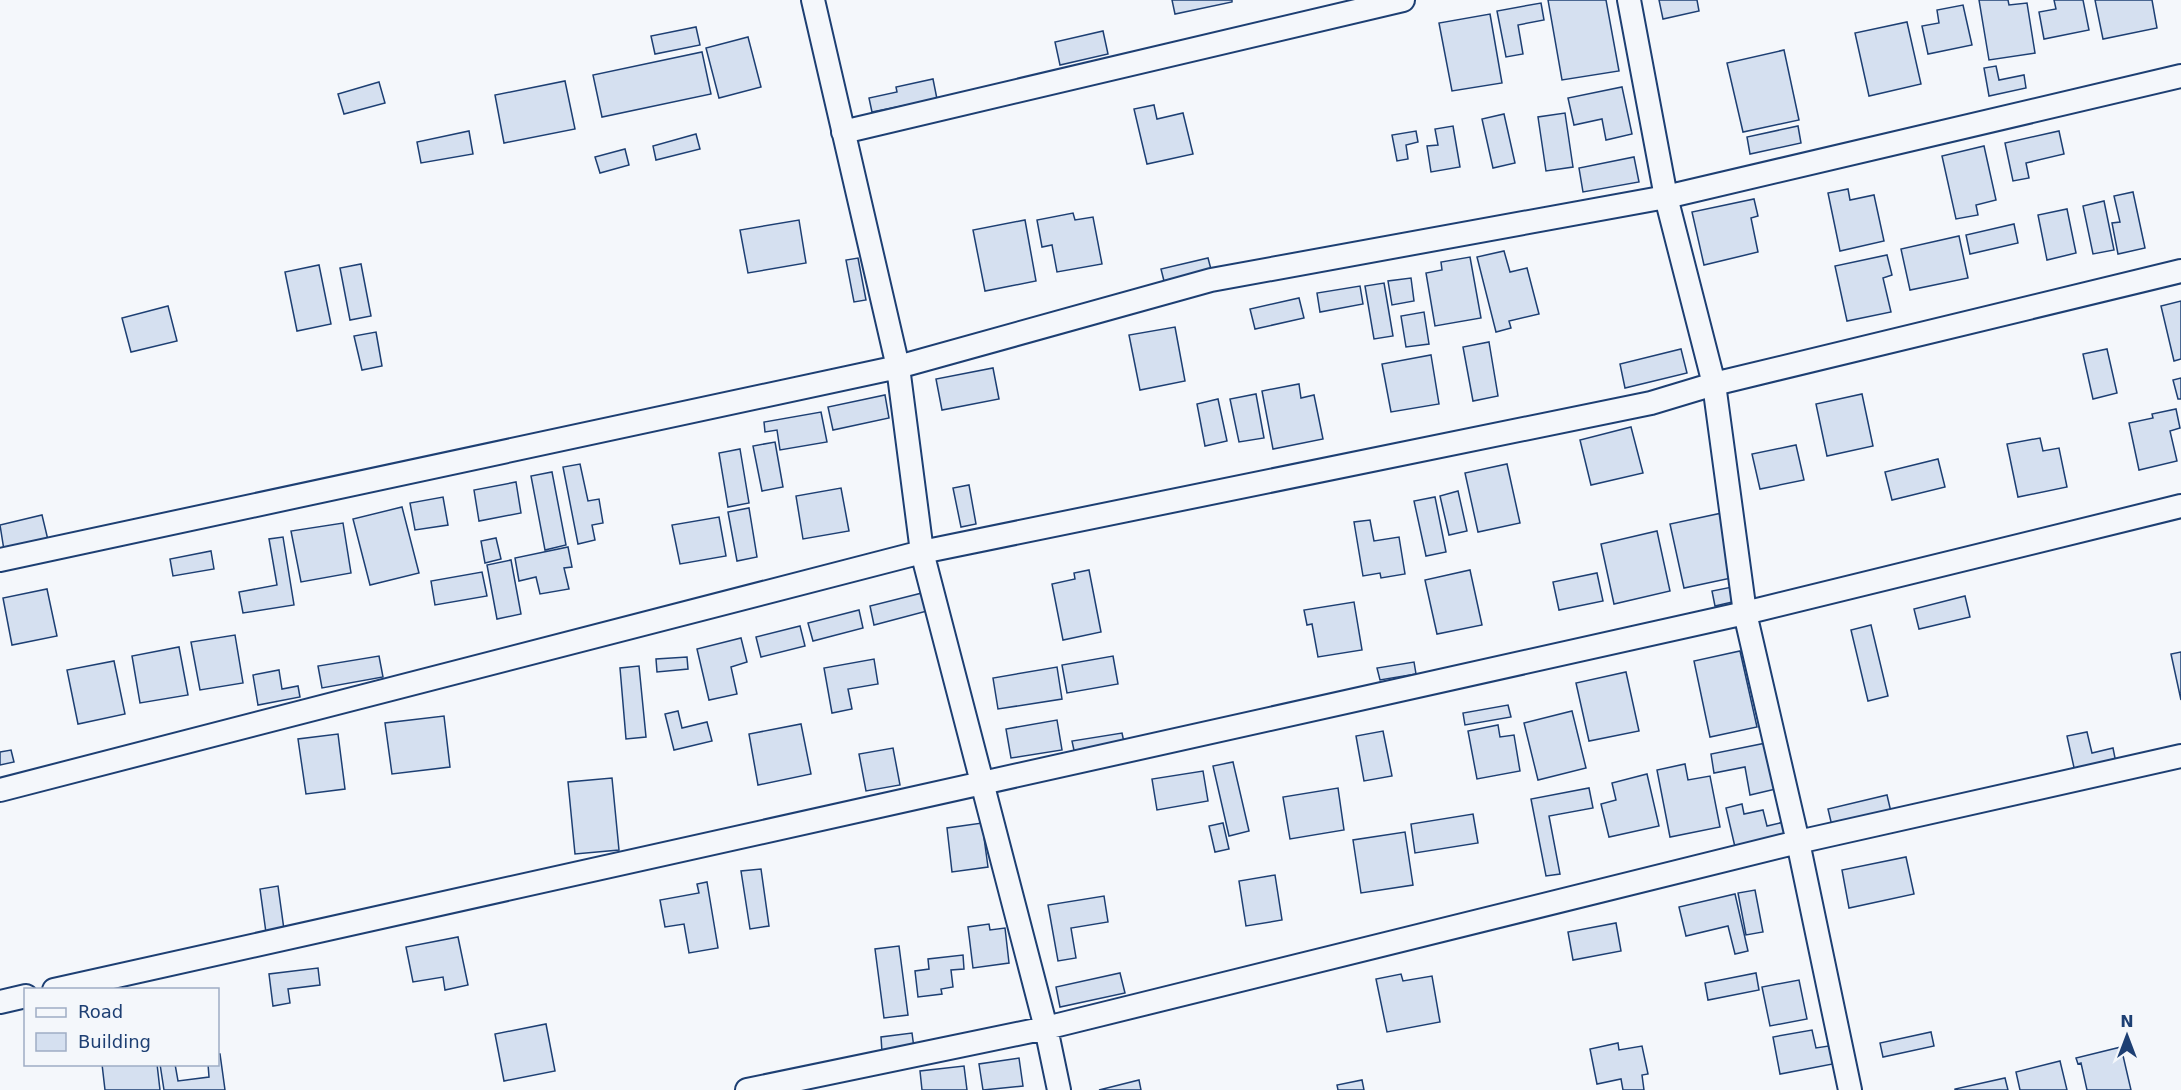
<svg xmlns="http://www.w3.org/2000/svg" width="2181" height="1090" viewBox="0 0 2181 1090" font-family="'DejaVu Sans',sans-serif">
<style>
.building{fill:#d5e0f0;stroke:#1d3f73;stroke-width:1.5}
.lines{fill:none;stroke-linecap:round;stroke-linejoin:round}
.minor-casing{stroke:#1d3f73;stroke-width:26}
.minor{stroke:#f4f7fb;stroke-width:22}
</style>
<rect width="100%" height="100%" fill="#f4f7fb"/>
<path class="building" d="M1172,0h60v2l-57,12z
M1548,0h58l13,71 -57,9z
M1659,0h38l2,11 -36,8z
M1979,0h29l1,5 18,-2 8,50 -46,7z
M2054,0h29l6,30 -45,9 -5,-27 17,-3z
M2095,0h57l5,28 -54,11z
M1541,3l3,17 -26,5 5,29 -17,3 -9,-46z
M1963,5l9,40 -44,9 -6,-28 17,-3 -2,-13z
M1490,14l12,69 -50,8 -13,-68z
M1907,22l14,62 -52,12 -14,-63z
M696,27l4,18 -45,9 -4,-18z
M1103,31l5,23 -48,11 -5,-23z
M748,37l13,50 -42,11 -13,-50z
M1784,50l15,70 -56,12 -16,-69z
M702,52l9,42 -109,23 -9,-42z
M1996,66l3,14 25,-5 2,13 -37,8 -5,-28z
M933,79l4,20 -65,13 -3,-14 28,-6 -1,-5z
M565,81l10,48 -71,14 -9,-48z
M379,82l6,21 -41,11 -6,-20z
M1622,87l10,47 -26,6 -4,-21 -28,6 -6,-27z
M1154,105l3,14 26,-6 10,41 -46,10 -13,-55z
M1565,113l8,54 -27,4 -8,-54z
M1504,114l11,49 -22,5 -11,-49z
M1453,126l7,41 -29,5 -4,-26 11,-1 -3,-16z
M1798,126l3,17 -51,11 -3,-17z
M469,131l4,23 -52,9 -4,-21z
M1416,131l2,11 -12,3 2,14 -11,2 -5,-26z
M2059,131l5,23 -38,9 3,15 -16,3 -8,-38z
M696,134l4,15 -44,11 -3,-14z
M1984,146l12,54 -20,5 2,10 -22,4 -14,-63z
M625,149l4,16 -29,8 -5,-16z
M1634,157l5,25 -56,10 -4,-24z
M1848,189l2,11 24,-5 10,46 -44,10 -12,-58z
M2133,192l12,56 -27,6 -6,-31 8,-1 -6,-26z
M1754,199l4,17 -7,2 7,34 -54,13 -12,-53z
M2104,201l10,49 -21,4 -10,-48z
M2067,209l9,44 -29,7 -9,-45z
M1073,213l2,7 18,-3 9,47 -45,8 -5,-27 -10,2 -5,-27z
M799,220l7,43 -58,10 -8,-43z
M1025,220l11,61 -51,10 -12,-61z
M2014,224l4,19 -48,11 -4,-19z
M1959,236l9,42 -58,12 -9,-41z
M1504,251l6,21 17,-4 12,46 -30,7 2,7 -15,4 -19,-75z
M1887,255l5,20 -9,3 8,34 -44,9 -12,-55z
M1470,257l11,61 -46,8 -9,-53 16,-3 -1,-8z
M858,258l8,42 -12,2 -8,-42z
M1208,258l4,15 -47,12 -4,-16z
M361,264l10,52 -21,4 -10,-52z
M319,265l12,59 -34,7 -12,-59z
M1411,278l3,23 -22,4 -4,-24z
M1384,283l9,53 -19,3 -9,-53z
M1360,286l3,18 -43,8 -3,-19z
M1299,298l5,20 -49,11 -5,-20z
M2181,301v58l-7,2 -13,-55z
M168,306l9,35 -46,11 -9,-34z
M1424,312l5,32 -23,3 -5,-31z
M1175,327l10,54 -45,9 -11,-55z
M376,332l6,34 -20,4 -8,-34z
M1489,342l9,54 -25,5 -10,-54z
M1681,349l6,24 -62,15 -5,-24z
M2107,349l10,44 -24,6 -10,-45z
M1431,355l8,49 -48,8 -9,-48z
M993,368l6,31 -57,11 -6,-31z
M2181,378v21h-3l-5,-19z
M1299,384l2,14 13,-3 9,44 -50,10 -11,-58z
M1256,394l8,44 -25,4 -9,-43z
M1862,394l11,52 -46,10 -11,-52z
M885,395l4,23 -56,12 -5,-23z
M1218,399l9,42 -22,5 -8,-42z
M2176,409l4,19 -10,3 7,30 -38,9 -10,-47 24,-5 -1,-4z
M821,412l6,30 -47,8 -3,-20 -12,2 -1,-10z
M1631,427l12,46 -52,12 -11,-45z
M2040,438l3,13 16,-3 8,39 -49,10 -11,-53z
M775,442l8,45 -21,4 -9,-45z
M1796,445l8,35 -44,9 -8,-35z
M740,449l9,54 -21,4 -9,-54z
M1938,459l7,28 -53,13 -7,-28z
M580,464l8,37 11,-2 4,24 -11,2 3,15 -17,4 -15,-77z
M1507,464l13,59 -42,9 -13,-59z
M552,472l14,73 -21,5 -14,-74z
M516,482l5,31 -42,8 -5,-31z
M969,485l7,39 -15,3 -8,-39z
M841,488l8,43 -46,8 -7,-43z
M1458,491l9,40 -18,4 -9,-39z
M443,497l5,28 -33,5 -5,-27z
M1435,497l11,55 -20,4 -12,-55z
M402,507l17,66 -49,12 -17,-66z
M749,508l8,49 -20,4 -9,-49z
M1722,513l14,64 -52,11 -14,-64z
M42,515l6,25 -44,10 -4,-25z
M719,517l7,39 -46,8 -8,-39z
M1370,520l4,21 25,-4 6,37 -24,4 -1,-5 -17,3 -9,-54z
M343,523l8,50 -50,9 -10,-51z
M1657,531l13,60 -56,13 -13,-60z
M283,537l11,68 -51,8 -4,-21 38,-7 -8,-46z
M496,538l5,21 -16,4 -4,-22z
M568,547l4,20 -8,1 5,21 -29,5 -4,-17 -17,4 -4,-23z
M211,551l3,18 -41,7 -3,-17z
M511,560l10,54 -24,5 -10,-54z
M1089,570l12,62 -38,8 -11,-56 23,-5 -1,-6z
M1470,570l12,55 -45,9 -12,-54z
M482,572l5,24 -52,9 -4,-24z
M1597,573l6,28 -44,9 -6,-28z
M1737,586l4,14 -26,6 -3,-15z
M47,589l10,47 -45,9 -9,-47z
M922,593l5,18 -53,14 -4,-19z
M1965,596l5,21 -51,12 -5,-20z
M1354,602l8,48 -44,7 -6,-33 -5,1 -3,-15z
M859,610l4,18 -50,13 -5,-18z
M1871,625l17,71 -20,5 -17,-71z
M800,626l5,20 -44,11 -5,-20z
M235,635l8,48 -43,7 -9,-48z
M741,638l6,24 -16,5 6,27 -28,6 -12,-51z
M179,647l9,48 -48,8 -8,-47z
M1740,651l17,76 -47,10 -16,-76z
M2181,652v48l-10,-46z
M379,656l4,21 -61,11 -4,-22z
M1113,656l5,28 -51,9 -5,-28z
M687,657l1,12 -31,3 -1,-13z
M874,659l4,25 -30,5 4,20 -20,4 -8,-45z
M114,661l11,53 -47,10 -11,-54z
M1414,662l2,12 -36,6 -3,-12z
M639,666l7,71 -20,2 -6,-71z
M1057,667l5,32 -64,10 -5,-31z
M279,670l3,19 16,-3 2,11 -42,8 -5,-30z
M1626,672l13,59 -50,10 -13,-58z
M1508,705l3,12 -46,8 -2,-12z
M678,711l4,17 25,-6 5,19 -38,9 -9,-36z
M1572,711l14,57 -48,12 -14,-57z
M444,716l6,51 -58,7 -7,-51z
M1057,720l5,30 -51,8 -5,-29z
M801,724l10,50 -53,11 -9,-51z
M1498,725l2,12 14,-2 6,36 -43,8 -9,-48z
M1383,731l9,45 -28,5 -8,-45z
M2087,732l5,21 21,-5 3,15 -41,9 -8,-36z
M1122,733l3,14 -50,8 -3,-14z
M338,734l7,55 -39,5 -8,-55z
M1771,742l9,46 -30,7 -5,-28 -31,6 -3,-19z
M893,748l7,37 -34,6 -7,-37z
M11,750l3,12 -14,3v-13z
M1233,762l16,69 -20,5 -16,-70z
M1685,764l3,16 22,-4 10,51 -50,10 -13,-67z
M1203,771l5,30 -51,9 -5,-31z
M1647,774l12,52 -50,11 -8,-33 15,-4 -4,-17z
M612,778l7,72 -44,4 -7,-72z
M1338,788l6,42 -54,9 -7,-42z
M1589,788l4,20 -44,8 11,58 -14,2 -15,-77z
M1887,795l4,17 -59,14 -4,-17z
M1742,804l2,10 19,-4 4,16 21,-5 4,13 -57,13 -9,-39z
M1473,814l5,29 -63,10 -4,-29z
M982,823l6,44 -36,5 -5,-44z
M1223,823l6,26 -14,3 -6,-26z
M1405,832l8,53 -52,8 -8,-53z
M1906,857l8,37 -65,14 -7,-38z
M761,869l8,57 -19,3 -9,-58z
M1275,875l7,45 -36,6 -7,-45z
M707,882l11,66 -29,5 -5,-29 -19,3 -5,-27 39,-7 -2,-9z
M278,886l7,51 -18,3 -7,-51z
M1755,890l8,42 -17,3 -8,-42z
M1735,894l13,57 -13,3 -7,-28 -42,10 -7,-29z
M1104,896l4,26 -37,6 5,30 -18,3 -10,-56z
M1616,923l5,28 -48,9 -5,-28z
M989,924l1,6 15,-2 4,35 -36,5 -5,-41z
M458,937l10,48 -23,5 -2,-13 -30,5 -7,-35z
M899,946l9,69 -24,3 -9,-69z
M963,955l1,14 -13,1 2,17 -12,2 1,5 -24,3 -3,-26 14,-2 -1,-10z
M318,968l2,17 -32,4 2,14 -17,3 -4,-32z
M1120,973l5,20 -65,14 -4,-20z
M1756,973l3,17 -51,10 -3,-17z
M1401,974l2,7 29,-5 8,46 -53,10 -11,-53z
M1799,980l8,39 -37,7 -8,-39z
M546,1024l9,47 -51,10 -9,-47z
M1812,1030l4,18 19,-3 3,18 -58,11 -7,-37z
M1931,1032l3,14 -51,11 -3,-14z
M912,1033l2,15 -32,4 -1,-15z
M1618,1043l1,7 23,-4 6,28 -6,1 2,15h-21l-2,-11 -24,5 -7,-35z
M2121,1047l10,43h-44l-6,-27 -3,1 -2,-6z
M218,1054h2l5,36h-61l-4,-26h15l3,17 31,-4 -1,-13h10z
M1019,1058l4,28 -40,4 -4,-26z
M2060,1061l7,29h-47l-4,-18z
M102,1064h55l3,26h-55z
M964,1066l3,24h-45l-2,-19z
M2005,1078l3,12h-53v-1z
M1139,1080l2,10h-42z
M1362,1080l2,10h-26l-1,-5z"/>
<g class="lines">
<defs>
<path id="minor" d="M813,0l85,367 24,185 124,476 13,62
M1629,0l37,197 48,187 31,229 53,229 52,248
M843,132l560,-132
M0,560l898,-193 313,-87 455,-83 515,-121
M0,790l922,-238 729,-149 63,-19 467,-113
M54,990l1691,-377 436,-107
M0,1002l26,-6
M747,1090l299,-62 752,-186 383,-86"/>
</defs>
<use href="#minor" class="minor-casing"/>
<use href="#minor" class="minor"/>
</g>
<rect x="24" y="988" width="195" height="78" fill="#f4f7fb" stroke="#9eadc5" stroke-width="1.5"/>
<rect x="36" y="1008" width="30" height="9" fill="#f4f7fb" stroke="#9eadc5" stroke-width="1.5"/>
<text x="78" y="1018" font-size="18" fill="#1d3f73">Road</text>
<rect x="36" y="1033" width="30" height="18" fill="#d5e0f0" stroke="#9eadc5" stroke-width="1.5"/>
<text x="78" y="1048" font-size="18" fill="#1d3f73">Building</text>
<g transform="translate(2127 1036)" stroke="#f4f7fb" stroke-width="4.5" paint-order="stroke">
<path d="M0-4.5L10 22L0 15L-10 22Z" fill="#1d3f73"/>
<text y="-9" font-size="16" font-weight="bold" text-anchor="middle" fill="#1d3f73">N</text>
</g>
</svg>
